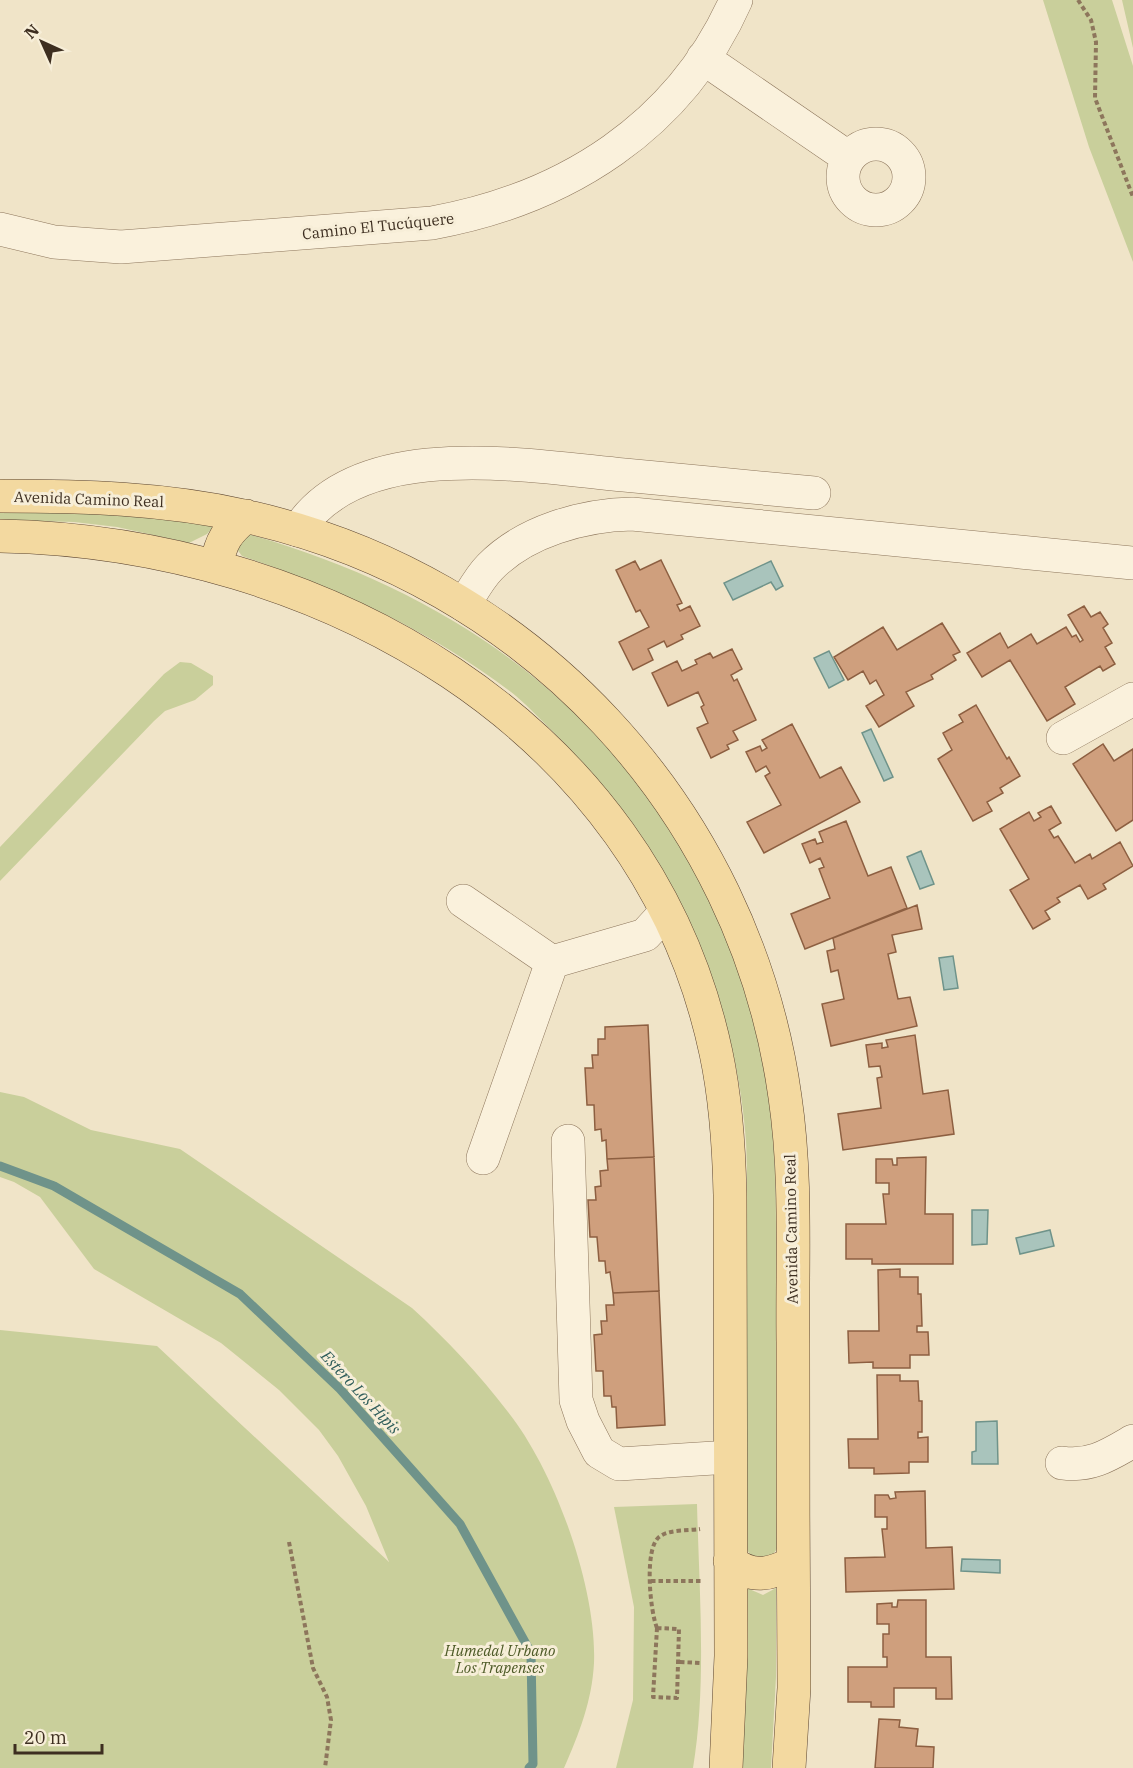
<svg xmlns="http://www.w3.org/2000/svg" width="1133" height="1768" viewBox="0 0 1133 1768" font-family="'IBM Plex Serif',serif">
<style>
.green{fill:#c9cf9b}
.water{fill:#a9c4bc;stroke:#6f938a;stroke-width:1.5}
.lines{fill:none;stroke-linecap:round;stroke-linejoin:round}
.stream{stroke:#6f938a;stroke-width:9}
.building{fill:#cf9f7d;stroke:#8d5f41;stroke-width:1.5}
.minor-casing{stroke:#8d765c;stroke-width:34}
.major-casing{stroke:#5b4430;stroke-width:34}
.path{stroke:#8d765c;stroke-width:4;stroke-dasharray:4.5 3;stroke-linecap:butt}
.minor{stroke:#faf1dc;stroke-width:33}
.major{stroke:#f3d9a0;stroke-width:33}
.labels{text-anchor:middle;dominant-baseline:central;stroke-width:6;stroke-linejoin:round;paint-order:stroke}
.street-label{font-size:15px;fill:#3d2e20;stroke:#f7eed8}
.park-label{font-size:15px;font-style:italic;fill:#4d5a26;stroke:#f7eed8}
.water-label{font-size:16px;font-style:italic;fill:#2f5d5a;stroke:#f7eed8}
</style>
<rect width="100%" height="100%" fill="#f0e4c8"/>
<path class="green" d="M1043,0h69l21,66v196l-44,-115z
M1122,0h11v48z
M67,512l103,7 44,7 -7,8 -18,9 -72,-16 -43,-5 -74,-2v-7z
M248,534c207,59 373,176 465,375 25,54 45,110 54,169 11,76 9,153 9,229 0,81 0,162 1,242l-8,10 -15,1 -7,-10c0,-95 0,-190 0,-285 -1,-41 1,-83 -1,-124 -11,-152 -82,-299 -190,-406 -13,-13 -26,-27 -40,-39 -81,-64 -177,-107 -274,-140l-6,-8z
M180,662l11,1 22,13v9l-18,15 -30,11 -11,10 -154,160v-34l164,-173z
M0,1092l24,5 67,33 89,19 232,159c34,31 68,67 96,104 47,59 89,176 86,251 -2,38 -15,71 -30,105h-564v-438l157,16 232,216 -23,-56 -28,-50 -19,-26 -40,-40 -58,-47 -127,-74 -54,-72 -26,-15 -14,-5z
M697,1504c2,85 10,180 -4,264h-77l17,-68 1,-93 -20,-100z
M747,1588l16,7 13,-7v89l-5,91h-29l6,-128z"/>
<path class="water" d="M771,561l12,25 -7,4 -5,-8 -38,18 -9,-17z
M829,651l15,29 -15,8 -15,-30z
M871,729l22,48 -9,4 -22,-48z
M921,851l13,33 -14,5 -13,-32z
M953,956l5,32 -14,2 -5,-32z
M972,1210h16l-1,34 -15,1z
M1050,1230l4,16 -34,8 -4,-16z
M997,1421l1,43h-26v-12l4,-1v-29z
M962,1559l38,1v13l-39,-2z"/>
<g class="lines">
<path class="stream" d="M0,1166l54,20 186,108 100,95 120,135 71,129 2,111 -4,4"/>
</g>
<path class="building" d="M661,560l21,43 -5,2 3,6 10,-5 10,20 -19,9 2,4 -16,8 -3,-6 -16,8 5,11 -20,10 -14,-28 30,-15 -9,-17 -4,2 -20,-42 19,-9 5,9z
M1084,606l7,11 9,-5 8,12 -5,4 9,15 -7,4 10,17 -12,7 -3,-5 -35,21 10,17 -28,17 -37,-61 -28,17 -15,-24 33,-20 8,15 23,-14 6,10 29,-17 6,10 4,-2 4,7 3,-2 -15,-25z
M942,623l18,29 -7,3 3,5 -25,15 2,4 -27,13 8,14 -35,21 -13,-21 18,-11 -8,-15 -6,4 -7,-13 -15,9 -14,-23 49,-30 14,23z
M732,649l10,20 -11,6 3,6 3,-2 19,41 -23,11 5,9 -11,5 2,4 -18,9 -14,-30 11,-5 -7,-16 3,-2 -6,-13 -30,14 -16,-33 25,-12 5,10 15,-7 -2,-4 15,-7 3,5z
M976,705l31,54 2,-2 11,19 -20,12 3,5 -16,9 5,9 -19,10 -35,-62 14,-9 -9,-17 20,-11 -4,-7z
M792,724l28,54 21,-11 19,35 -96,51 -17,-31 34,-17 -16,-29 5,-3 -4,-7 -10,6 -10,-20 14,-6 2,5 5,-3 -5,-8z
M1103,744l11,17 19,-12v71l-17,11 -43,-67z
M1051,806l10,17 -12,7 5,8 4,-2 17,27 15,-9 2,5 28,-17 13,24 -30,18 3,5 -18,10 -8,-14 -23,13 3,4 -15,9 5,8 -17,10 -23,-39 19,-11 -29,-50 29,-17 5,9 7,-4 -3,-4z
M846,821l22,55 23,-9 16,41 -102,41 -14,-35 39,-16 -11,-29 5,-2 -4,-9 -10,5 -8,-19 13,-5 2,5 6,-2 -4,-10z
M917,905l5,24 -30,6 4,17 -8,2 10,45 12,-2 7,29 -86,20 -9,-42 22,-5 -6,-29 -7,2 -4,-21 8,-2 -2,-11z
M648,1025l6,132 -47,2 -1,-19 -4,1 -1,-12 -6,1 -1,-25h-7l-2,-37h8l-1,-13h6v-16h7v-12z
M915,1035l8,59 25,-4 6,44 -111,16 -5,-36 43,-6 -4,-30 5,-1 -2,-11 -11,1 -3,-22 16,-2v5l6,-1 -2,-7z
M654,1157l5,134 -46,2 -3,-21 -4,1 -1,-12h-6l-2,-24h-7l-2,-37h8l-1,-13 6,-1 -1,-15 8,-1 -1,-11z
M926,1157l-1,57h28v50h-81v-5h-26v-35h40l-3,-30h6v-11h-13v-24h16l1,6h4v-7z
M900,1269v8h18v17h3l1,32h-5v6h11l1,23h-19v13h-37v-6l-24,1 -1,-32h31l-1,-61z
M659,1291l6,134 -48,3 -1,-21h-4l-1,-11h-7l-1,-25h-7l-2,-36 8,-1 -1,-13h6l-1,-16h8l-1,-12z
M877,1375h23v6h18l1,20h3v31h-4v6l10,-1v25h-19v11l-35,1v-6h-25l-1,-29h30z
M925,1491l1,57 26,-1 2,42 -108,3 -1,-34 40,-1 -3,-28h5v-12h-12v-22h13l2,4 6,-1 -1,-6z
M898,1600h28v57h25l1,42h-16v-11h-42v19h-23v-5h-23v-35h39v-10h-4v-23h6v-10h-12v-20l15,-1v4h5z
M879,1719l21,1 -1,7 19,2 -2,17 18,1 -1,21h-58z"/>
<g class="lines">
<defs>
<path id="minor" d="M703,58l146,100
M843 177a33 33 0 1 1 66 0a33 33 0 1 1-66 0Z
M0,229l54,13 67,5 311,-24c133,-24 248,-96 304,-223
M298,530c61,-95 231,-64 326,-55 63,6 127,12 190,18
M464,605c8,-13 15,-27 26,-38 35,-36 93,-52 142,-53l501,49
M1063,738l70,-39
M463,901l89,61
M568,1141l8,259 7,21 16,31 20,12 111,-7
M483,1158l69,-196 93,-27 21,-23
M1062,1463c29,4 47,-8 71,-22"/>
<path id="major" d="M0,496c82,0 163,2 244,20 284,62 501,293 541,581 12,81 7,163 8,245 0,115 0,231 1,346l-5,80
M0,536c318,6 646,186 716,517 10,47 13,94 14,142l1,461 -5,112
M217,565c3,-24 11,-34 29,-49
M730,1561c21,18 40,14 63,2"/>
</defs>
<use href="#minor" class="minor-casing"/>
<use href="#major" class="major-casing"/>
<path class="path" d="M1078,0l13,20 5,22 -1,56 38,99
M289,1542l24,126 14,29 4,23 -6,48
M651,1581h50
M657,1628l22,1 -2,69 -24,-1z
M657,1628c-7,-17 -13,-79 2,-91 10,-8 29,-6 41,-8
M680,1662l20,1"/>
<use href="#minor" class="minor"/>
<use href="#major" class="major"/>
</g>
<g class="labels">
<g class="street-label">
<text transform="translate(378 226) rotate(-6)">Camino El Tucúquere</text>
<text transform="translate(89 499) rotate(2)">Avenida Camino Real</text>
<text transform="translate(791 1229) rotate(-91)">Avenida Camino Real</text>
</g>
<g class="park-label">
<text x="500" y="1650">Humedal Urbano<tspan x="500" dy="17">Los Trapenses</tspan></text>
</g>
<g class="water-label">
<text transform="translate(361 1392) rotate(47)">Estero Los Hipis</text>
</g>
</g>
<g transform="translate(42 42) rotate(315)" stroke="#f7eed8" stroke-width="4.5" paint-order="stroke">
<path d="M0-4.5L10 22L0 15L-10 22Z" fill="#3d2e20"/>
<text y="-9" font-size="16" font-weight="bold" text-anchor="middle" fill="#3d2e20">N</text>
</g>
<path d="M15 1744v9h87v-9" fill="none" stroke="#3d2e20" stroke-width="3"/>
<text x="24" y="1744" font-size="18" fill="#3d2e20" stroke="#f7eed8" stroke-width="4.5" paint-order="stroke">20 m</text>
</svg>
